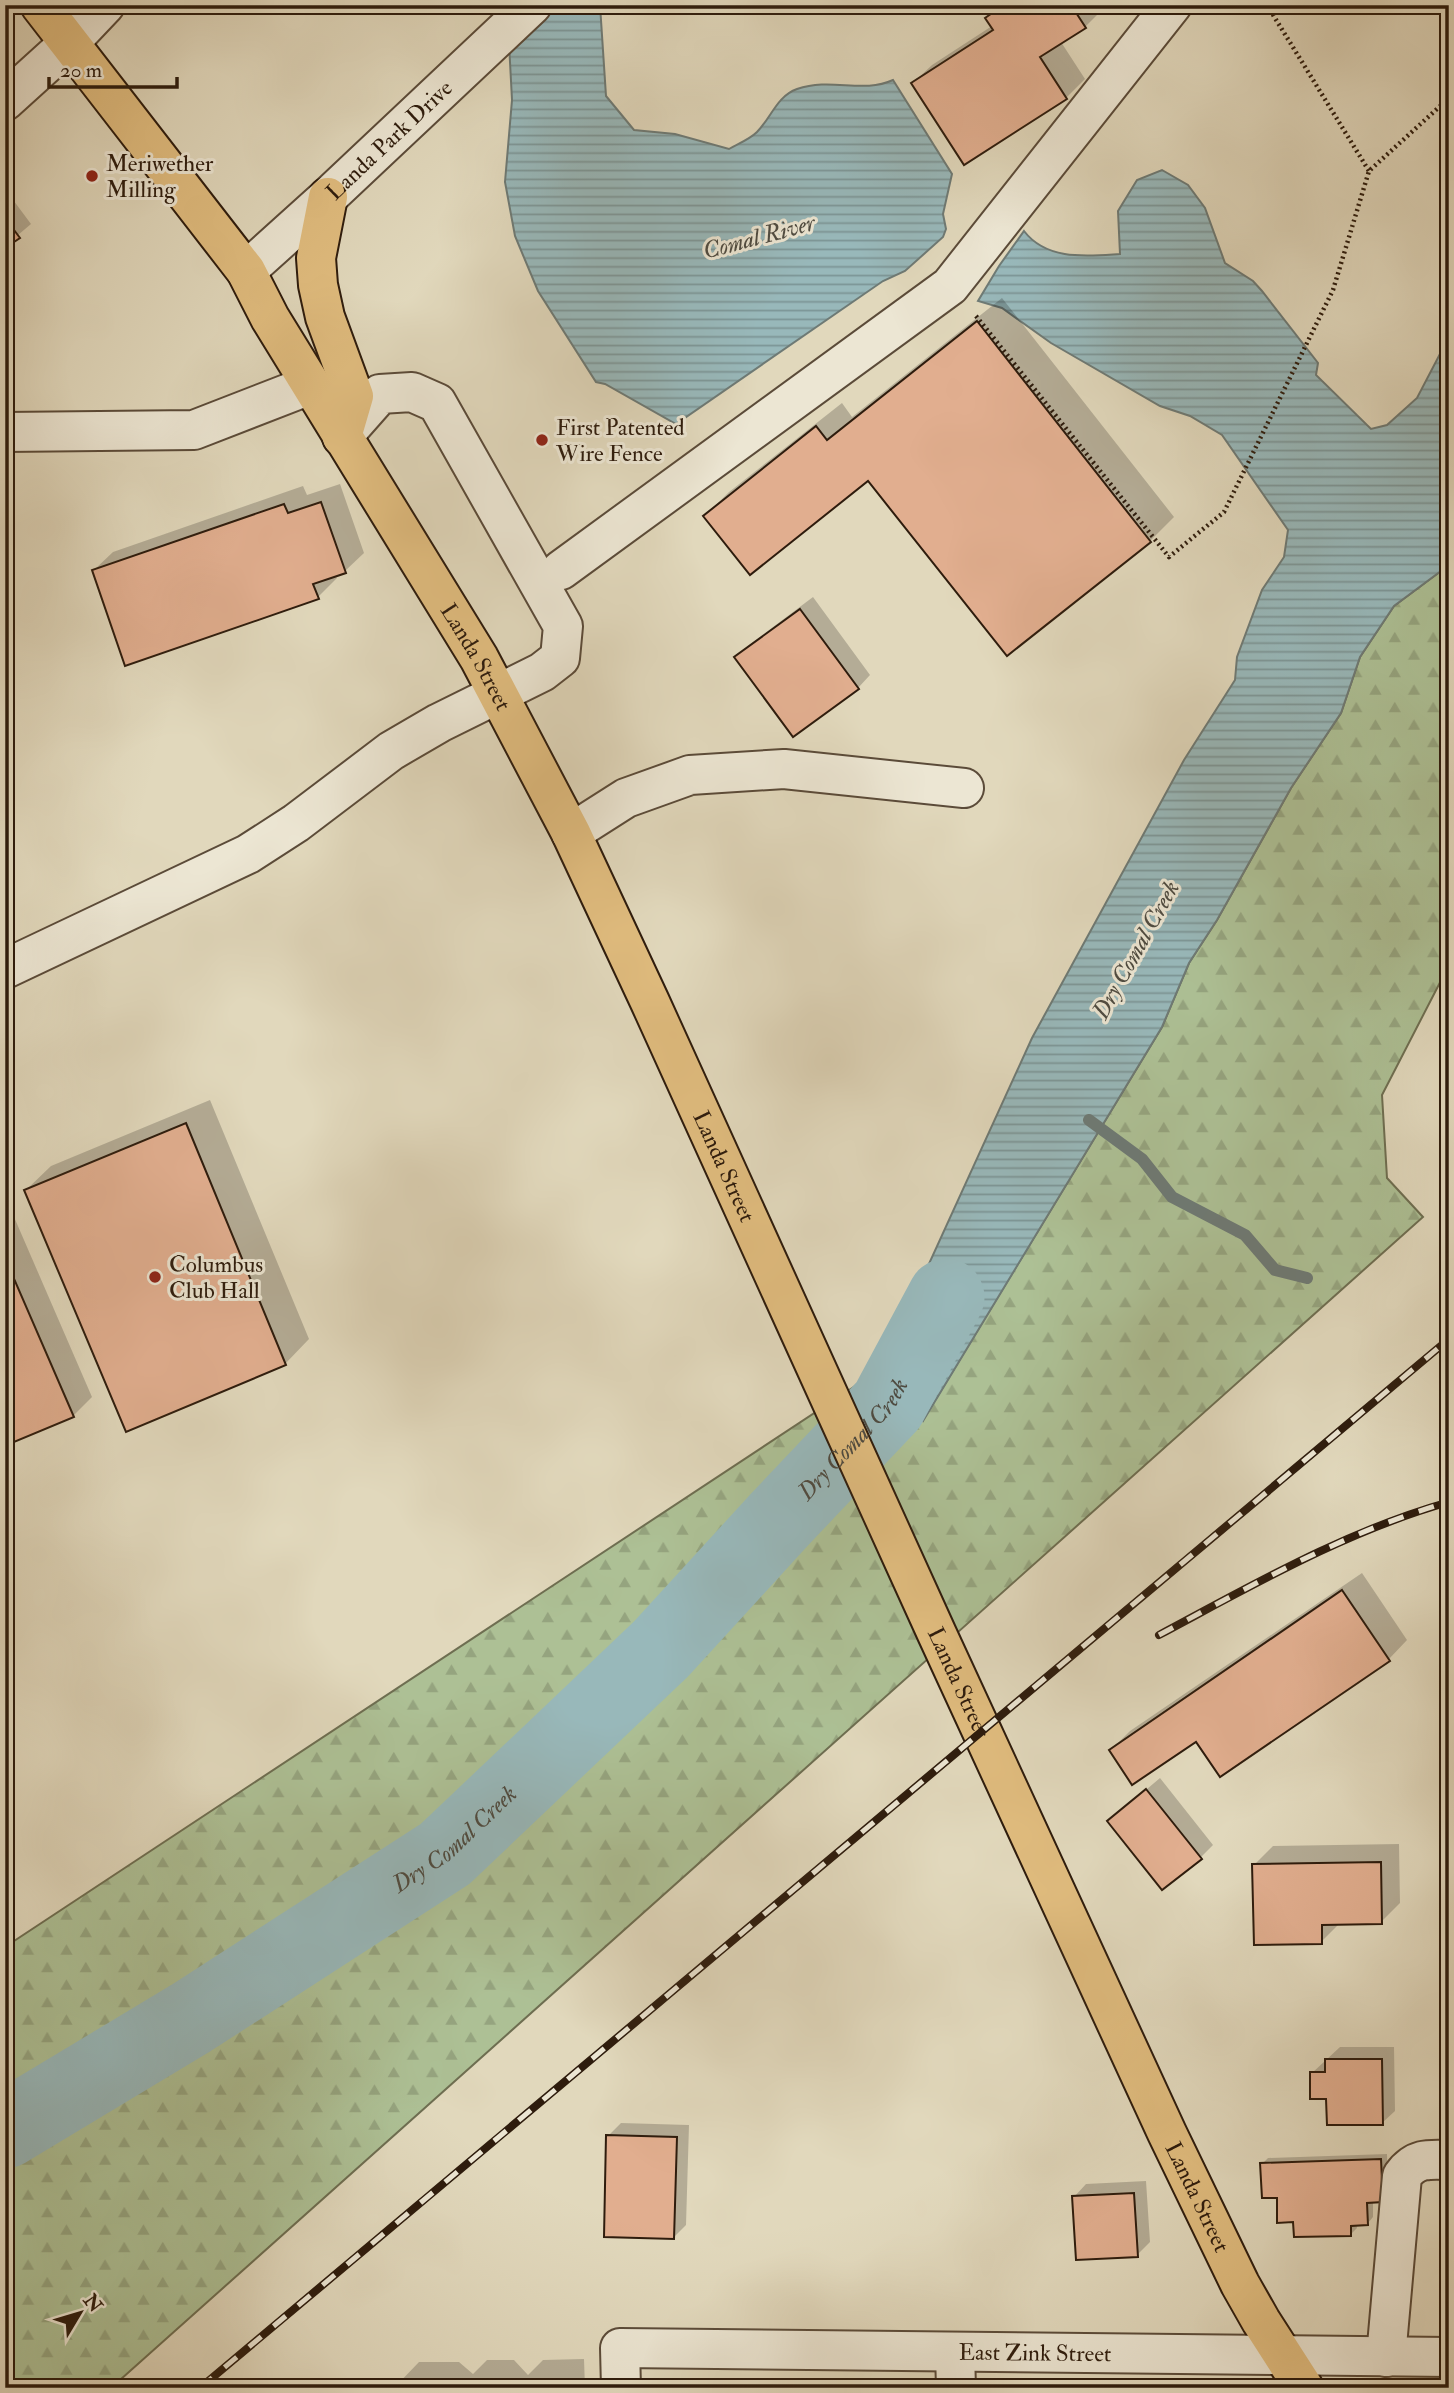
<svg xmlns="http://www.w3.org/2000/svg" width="1454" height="2393" viewBox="0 0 1454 2393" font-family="'IM FELL Double Pica',serif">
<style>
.forest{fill:url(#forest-firs);stroke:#6e6e51;stroke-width:2}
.water{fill:url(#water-rules);stroke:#6e7a75;stroke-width:2}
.shadow{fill:#0003}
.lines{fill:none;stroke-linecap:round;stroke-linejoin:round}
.stream{stroke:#6e7a75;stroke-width:12}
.river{stroke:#98b8ba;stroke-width:77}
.building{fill:#e1ae8f;stroke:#2e1c0d;stroke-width:2}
.minor-casing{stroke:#5b4b39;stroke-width:42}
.major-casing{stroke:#2e1c0d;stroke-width:42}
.path{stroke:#2e1c0d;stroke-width:4.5;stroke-dasharray:2 3.5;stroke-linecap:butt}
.minor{stroke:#ece6d3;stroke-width:38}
.major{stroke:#e0bc7e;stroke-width:38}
.rail-casing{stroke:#2e1c0d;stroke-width:8}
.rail{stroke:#ece6d3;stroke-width:5;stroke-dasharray:16;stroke-linecap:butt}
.poi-dot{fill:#8f2418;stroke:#ece6d3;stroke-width:2.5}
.labels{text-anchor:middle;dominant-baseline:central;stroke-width:6;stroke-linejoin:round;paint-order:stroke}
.street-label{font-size:23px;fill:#2e1c0d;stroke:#ece6d3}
.poi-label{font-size:23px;fill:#2e1c0d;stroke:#ece6d3;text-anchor:start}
.water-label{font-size:24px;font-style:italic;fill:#4e4b41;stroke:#ece6d3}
</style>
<defs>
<pattern id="forest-firs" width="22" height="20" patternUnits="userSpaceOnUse" patternTransform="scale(1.75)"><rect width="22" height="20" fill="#adc095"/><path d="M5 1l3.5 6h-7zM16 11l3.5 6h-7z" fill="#95a47f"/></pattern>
<pattern id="water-rules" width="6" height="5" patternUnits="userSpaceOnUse" patternTransform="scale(1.75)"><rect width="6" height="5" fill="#98b8ba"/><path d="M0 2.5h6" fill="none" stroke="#7c9596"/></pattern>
</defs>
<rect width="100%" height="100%" fill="#e1d8bc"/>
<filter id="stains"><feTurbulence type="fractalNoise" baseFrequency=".00286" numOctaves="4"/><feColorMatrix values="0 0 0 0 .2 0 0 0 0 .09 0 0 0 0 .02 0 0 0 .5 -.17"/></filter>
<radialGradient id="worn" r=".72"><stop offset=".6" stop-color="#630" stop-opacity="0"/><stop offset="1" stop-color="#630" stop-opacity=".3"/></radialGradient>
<path class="forest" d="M1449,565v400l-67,130 5,83 36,39 -1312,1171h-106v-441l876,-578 42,51 239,-393 27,-64 28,-43 74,-132 50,-75 19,-56 34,-51z"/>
<path class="water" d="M507,5h93l6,91 28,34 41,4 54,15c9,-5 21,-10 28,-17 14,-14 20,-36 40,-43 35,-12 65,5 96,-9l59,94 -9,40 3,15 -3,8 -38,34 -22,10 -207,143 -71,-40 -9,-2 -58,-91 -23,-55 -10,-54 7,-82z
M1162,170l26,15 17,23 20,55 28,18 9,10 56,72 -2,12 55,54 16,-4 30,-27 24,-46 1,-18 7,-38v269l-55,41 -34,51 -19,56 -50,75 -74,132 -28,43 -27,64 -239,394 -42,-52 151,-331 152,-278 51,-80 2,-23 25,-67 22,-33 4,-27 -66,-95 -32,-19 -30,-10 -109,-63 -49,-35 -24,-7 21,-35 25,-35c23,30 63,25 96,23l-2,-43 19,-31z"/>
<path class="shadow" d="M1000,5h102l2,3 -19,19 -24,15 24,37 -19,19 -101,65 -52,-80 19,-18 60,-39 -5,-8z
M5,189l26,35 -26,22z
M1002,298l172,219 -24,24 -282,-63 -163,38 24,-24 113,-89 10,14z
M340,484l24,69 -19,18 -10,4 2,3 -19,19 -224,-27 19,-18 190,-66 4,9z
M813,597l57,78 -12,13 -121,-31 12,-12z
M210,1100l99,239 -24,25 -259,-174 25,-24z
M11,1210l81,187 -19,19 -68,1v-205z
M1362,1573l45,67 -18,19 -192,80 -86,11 19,-19z
M1160,1778l53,67 -12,12 -92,-36z
M1399,1844l1,59 -19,19 -41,1 -19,19 -67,-77 19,-19z
M1340,2047h54l1,64 -13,12 -54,-25 -16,-25z
M621,2123l68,2 -3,100 -13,13 -65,-102z
M1387,2154l1,40 -15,6v17l-5,6 -12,1 1,4 -6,6 -56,-13 -17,-25 -16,-32 6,-6z
M1146,2181l4,61 -13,13 -63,-58 12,-13z
M584,2359l1,29h-191l25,-26h40l14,12 14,-14h27l14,15 15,-15z"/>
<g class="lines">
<path class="stream" d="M1089,1120l53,39 30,38 73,38 30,35 32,8"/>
<path class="river" id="s1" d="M5,2130l186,-112 254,-164 216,-205 119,-130 108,-114 58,-108"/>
</g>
<path class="building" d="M1004,5h67l15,23 -46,29 27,42 -103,66 -53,-82 82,-53 -8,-12z
M5,218l15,20 -15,10z
M977,321l174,221 -144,114 -139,-175 -118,94 -47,-59 113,-90 11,14z
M321,502l25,71 -33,11 6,15 -194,67 -33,-96 192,-66 4,9z
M800,609l59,80 -66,48 -59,-80z
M186,1123l100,242 -160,67 -102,-242z
M5,1258l69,159 -60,25 -9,-21z
M1342,1590l48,71 -170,116 -24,-35 -64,43 -23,-35z
M1146,1789l56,70 -40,31 -55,-69z
M1381,1862l1,62 -60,1v19l-68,1 -2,-81z
M1325,2059h57l1,66h-56l-1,-26h-16v-27h15z
M606,2135l71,2 -3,102 -70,-2z
M1381,2159l2,43 -16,1 1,22 -17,1v10l-57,1 -1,-15 -16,1v-25h-15l-2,-35z
M1134,2193l4,64 -62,3 -4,-64z
M489,2383l4,5h-35l3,-4z
M517,2383h44v5h-48z
M392,2386h43l2,2h-45z"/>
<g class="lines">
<defs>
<g id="minor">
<path d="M5,101l64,-58 36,-38"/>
<path id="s2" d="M246,271l82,-74 204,-192"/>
<path d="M5,432l189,-2 116,-45"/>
<path d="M561,570l389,-284 222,-281"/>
<path d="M571,833l55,-35 64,-23 94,-6 180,19"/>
<path d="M5,969l243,-115 48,-31 95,-72 48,-28 103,-51 18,-14 3,-32 -126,-223 -25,-11 -32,2 -38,43"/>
<path d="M955,2353l1,35"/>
<path d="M1386,2357l16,-181c13,-18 26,-17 47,-16"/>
<path id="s3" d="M621,2388l-1,-40 829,9"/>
</g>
<g id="major">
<path id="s4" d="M40,5l206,266 24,47 209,340 92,175 79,169 287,632 230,499 73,151 21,37 43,67"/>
<path d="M328,197l-12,61 2,27 7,32 29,79 -12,41"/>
</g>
</defs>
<use href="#minor" class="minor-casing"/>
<use href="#major" class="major-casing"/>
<path class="path" d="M1267,5l102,166
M976,316l193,241 55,-45 109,-222 36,-119 80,-73"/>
<use href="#minor" class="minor"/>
<use href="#major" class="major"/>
<defs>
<path id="rail" d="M1159,1635c94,-50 187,-104 290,-133
M200,2388l1249,-1049"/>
</defs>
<use href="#rail" class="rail-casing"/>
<use href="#rail" class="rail"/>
</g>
<g class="poi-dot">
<circle cx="92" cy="176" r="7"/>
<circle cx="542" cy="440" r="7"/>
<circle cx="155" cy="1277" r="7"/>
</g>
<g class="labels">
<g class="street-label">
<text stroke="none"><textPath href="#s2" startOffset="194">Landa Park Drive</textPath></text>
<text stroke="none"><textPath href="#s4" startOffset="786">Landa Street</textPath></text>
<text stroke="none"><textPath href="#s4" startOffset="1353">Landa Street</textPath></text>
<text stroke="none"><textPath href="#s4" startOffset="1920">Landa Street</textPath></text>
<text stroke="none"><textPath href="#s4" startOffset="2487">Landa Street</textPath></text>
<text stroke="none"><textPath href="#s3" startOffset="455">East Zink Street</textPath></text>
</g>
<g class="poi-label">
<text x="106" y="163">Meriwether<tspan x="106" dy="26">Milling</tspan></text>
<text x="556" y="427">First Patented<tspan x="556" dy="26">Wire Fence</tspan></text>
<text x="169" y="1264">Columbus<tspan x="169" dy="26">Club Hall</tspan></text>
</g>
<g class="water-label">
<text transform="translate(759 237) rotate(-15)">Comal River</text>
<text transform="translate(1136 950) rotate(-61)">Dry Comal Creek</text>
<text stroke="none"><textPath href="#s1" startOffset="1102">Dry Comal Creek</textPath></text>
<text stroke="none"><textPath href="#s1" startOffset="536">Dry Comal Creek</textPath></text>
</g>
</g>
<rect width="1454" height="2393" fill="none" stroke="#e1d8bc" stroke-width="28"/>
<rect x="7" y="7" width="1440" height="2379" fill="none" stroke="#2e1c0d" stroke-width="3.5"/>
<rect x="14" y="14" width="1426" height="2365" fill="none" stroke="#2e1c0d" stroke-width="2"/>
<g transform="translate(80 2313) rotate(52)" stroke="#ece6d3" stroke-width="5" paint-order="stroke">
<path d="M0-5L12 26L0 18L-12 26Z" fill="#2e1c0d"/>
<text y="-10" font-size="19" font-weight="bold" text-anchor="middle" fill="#2e1c0d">N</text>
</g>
<path d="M49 77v10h128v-10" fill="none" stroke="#2e1c0d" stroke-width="3.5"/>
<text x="60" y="77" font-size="21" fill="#2e1c0d" stroke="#ece6d3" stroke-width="5" paint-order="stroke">20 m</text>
<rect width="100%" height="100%" filter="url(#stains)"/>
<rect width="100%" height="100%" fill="url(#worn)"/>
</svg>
